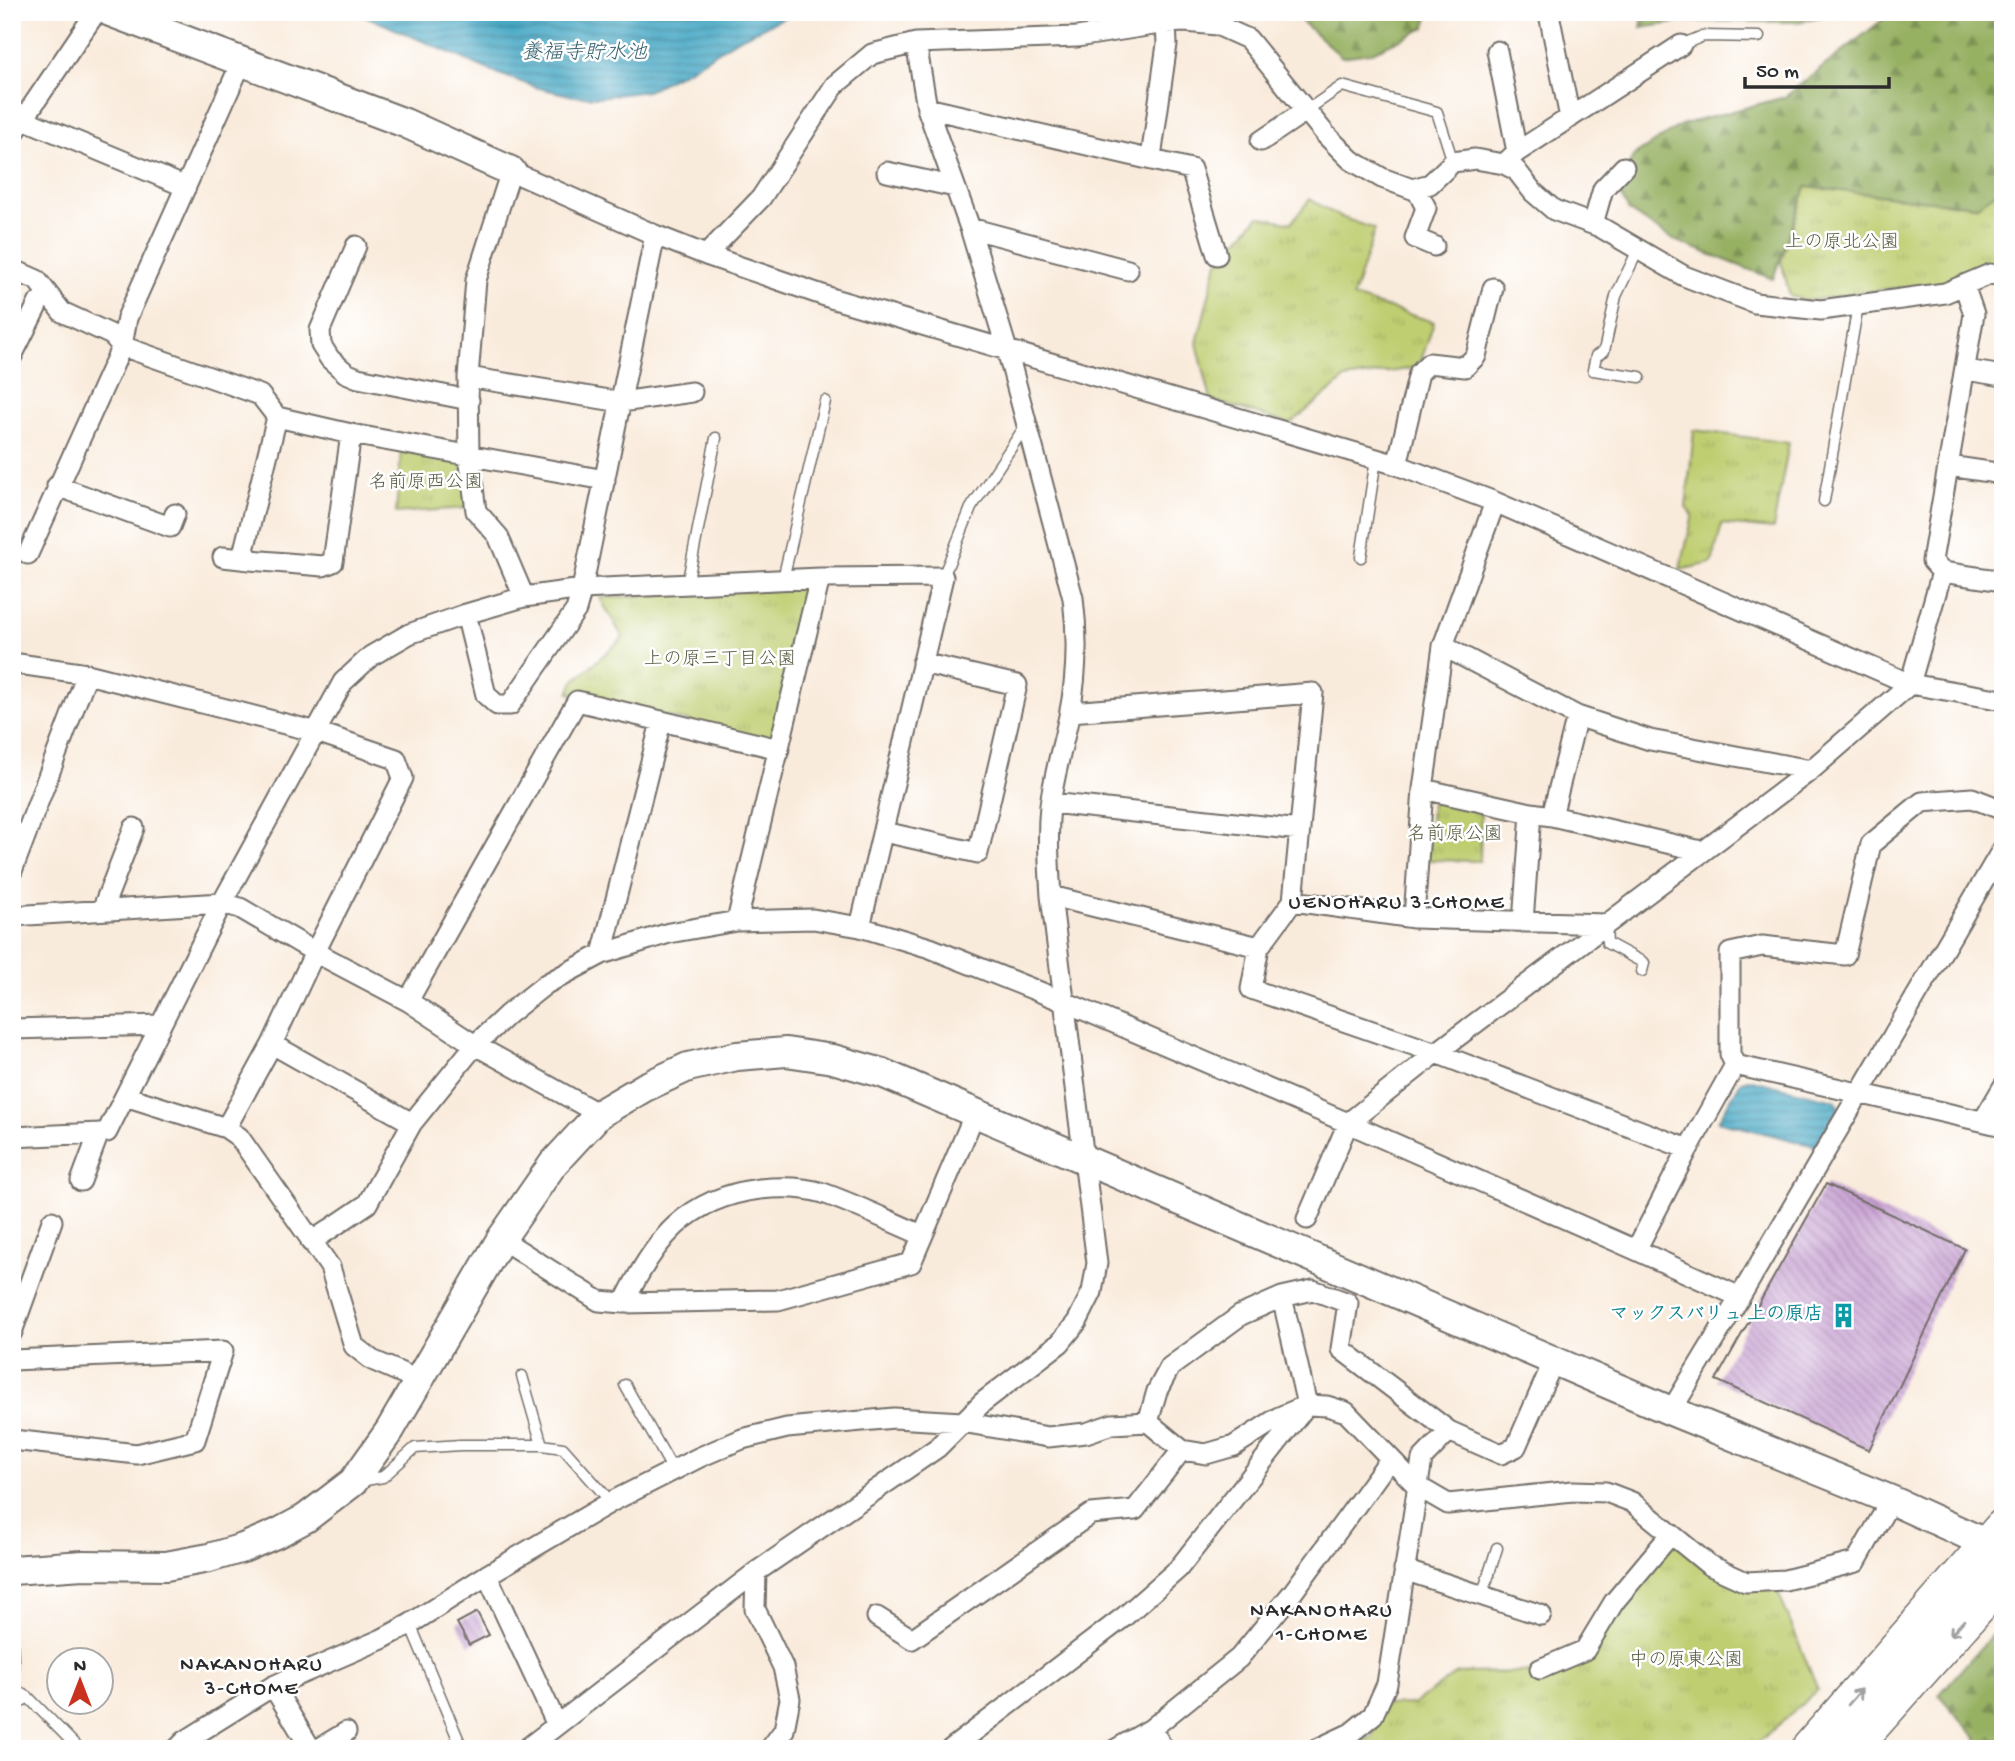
<svg xmlns="http://www.w3.org/2000/svg" width="2015" height="1761" viewBox="0 0 2015 1761" font-family="'Gochi Hand','Klee One',sans-serif">
<style>
.grass{fill:url(#grass-tufts);stroke:#757c4e;stroke-width:2}
.forest{fill:url(#forest-firs);stroke:#616e47;stroke-width:2}
.water{fill:url(#water-rules);stroke:#386a78;stroke-width:2}
.building{fill:url(#building-back-hatch)}
.lines{fill:none;stroke-linecap:round;stroke-linejoin:round}
.lane-casing{stroke:#736e69;stroke-width:13}
.street-casing{stroke:#736e69;stroke-width:23}
.secondary-casing{stroke:#736e69;stroke-width:32}
.highway-casing{stroke:#736e69;stroke-width:40}
.lane{stroke:#fff;stroke-width:10}
.street{stroke:#fff;stroke-width:19}
.secondary{stroke:#fff;stroke-width:28}
.highway{stroke:#fff;stroke-width:37}
.oneway{stroke:#a0a0a0}
.labels{text-anchor:middle;dominant-baseline:central;stroke-width:5;stroke-linejoin:round;paint-order:stroke}
.park-label{font-size:19px;fill:#575c40;stroke:#fff}
.culture-label{font-size:19px;font-weight:bold;fill:#0d838f;stroke:#fff;text-anchor:end}
.water-label{font-size:21px;font-style:italic;fill:#376370;stroke:#fff}
.neighbourhood-label{font-size:21px;letter-spacing:2px;fill:#2b2b2b;stroke:#fff}
</style>
<defs>
<pattern id="grass-tufts" width="24" height="20" patternUnits="userSpaceOnUse" patternTransform="scale(1.75)"><rect width="24" height="20" fill="#bfce71"/><path d="M3 7l-1-3M5 7V3M7 7l1-3M15 17l-1-3M17 17v-4M19 17l1-3" fill="none" stroke="#a4b162"/></pattern>
<pattern id="forest-firs" width="22" height="20" patternUnits="userSpaceOnUse" patternTransform="scale(1.75)"><rect width="22" height="20" fill="#97b163"/><path d="M5 1l3.5 6h-7zM16 11l3.5 6h-7z" fill="#7b9052"/></pattern>
<pattern id="water-rules" width="6" height="5" patternUnits="userSpaceOnUse" patternTransform="scale(1.75)"><rect width="6" height="5" fill="#46a8c5"/><path d="M0 2.5h6" fill="none" stroke="#3b89a0"/></pattern>
<pattern id="building-back-hatch" width="6" height="6" patternUnits="userSpaceOnUse" patternTransform="scale(1.75)"><rect width="6" height="6" fill="#c8a1d3"/><path d="M-1 5l2 2M0 0l6 6M5-1l2 2" fill="none" stroke="#a383ab"/></pattern>
</defs>
<rect width="100%" height="100%" fill="#fff"/>
<filter id="ink" filterUnits="userSpaceOnUse"><feTurbulence type="fractalNoise" baseFrequency=".0143" numOctaves="2"/><feDisplacementMap in="SourceGraphic" scale="14" xChannelSelector="R" yChannelSelector="G"/><feConvolveMatrix kernelMatrix="1 2 1 2 8 2 1 2 1" color-interpolation-filters="sRGB"/></filter>
<filter id="wash" filterUnits="userSpaceOnUse"><feTurbulence type="fractalNoise" baseFrequency=".00686" numOctaves="4" result="noise"/><feDisplacementMap in="SourceGraphic" scale="28" xChannelSelector="R" yChannelSelector="G"/><feGaussianBlur stdDeviation="1.57" result="paint"/><feColorMatrix in="noise" values="0 0 0 0 0 0 0 0 0 0 0 0 0 0 0 0 0 1.4 0 .05"/><feComposite in="paint" operator="in"/></filter>
<g filter="url(#wash)">
<rect width="100%" height="100%" fill="#f9ebdb"/>
<path class="grass" d="M1806,187l169,19 28,-18v80l-21,-3 -41,21 -55,3 -80,12 -16,-5 -9,-35z
M1310,199l28,17 37,13 -22,68 81,25 -12,36 -8,10 -69,11 -55,45 -79,-24 -14,-57 20,-80 42,-47 32,7z
M1694,430l95,13 -16,86 -51,-5 -10,39 -32,7 13,-55 -7,-7z
M401,451l61,10 4,47 -70,5z
M799,588l7,9 -35,144 -202,-48 5,-12 49,-43 -23,-40z
M1431,801l50,9 -1,51 -52,-1z
M1670,1542l106,45 42,103 -67,59h-406l28,-13 12,-31 29,-1 43,-31 84,-1 47,-19z"/>
<path class="forest" d="M1291,12h138l-4,16 -55,25 -28,4z
M1643,12h195l-40,10 -112,-1 -45,7z
M1882,12h121v176l-27,18 -170,-19 -33,92 -99,-39 -45,-29 -13,-25 19,-31 46,-30 104,-28 101,-80z
M2003,1622v127h-33l7,-10 -38,-44z"/>
<path class="water" d="M356,12h440l-58,27 -48,30 -43,22 -48,6 -26,-1 -38,-9 -39,-14z
M1748,1079l87,21 4,8 -24,38 -97,-25 23,-40z"/>
<g id="blocks">
<path class="building" d="M1826,1184l139,65 -96,201 -153,-70z
M477,1612l12,23 -20,10 -12,-22z"/>
</g>
</g>
<g filter="url(#ink)">
<use href="#blocks" fill-opacity="0" stroke="#736e69" stroke-width="2"/>
<g class="lines">
<defs>
<path id="lane" d="M12,17l4,-5
M1681,45l22,-9 56,1
M1307,110l35,-24 95,26 16,50
M1638,250l-22,46 -12,55 -8,5 -3,14 47,7
M1824,501l34,-196
M1361,557l15,-98
M943,577l28,-69 55,-83
M783,579l42,-178
M687,585l29,-147
M1606,924l1,19 37,20 -2,8
M522,1376l20,69
M625,1385l48,85
M360,1481l23,-4 32,-29 46,-3h81l21,3 48,54
M1482,1596l15,-48
M410,1624l49,117
M12,1635l2,54 14,8 51,52
M12,1708l16,-11"/>
<path id="street" d="M1549,14l21,104
M1497,51l20,101
M927,108l264,61 26,86
M23,119l163,68
M12,136l84,-124
M1261,141l46,-31
M1151,158l16,-114 -1,-21
M1504,164l13,-12 164,-107
M887,172l68,15
M1416,188l10,20 -11,30 19,8
M1593,224l10,-35 21,-22
M970,228l158,42
M655,235l-73,354 238,-11 123,-1 -83,350
M356,246l-36,84 1,15 9,14 16,14 12,5 111,22
M706,255l55,-57 74,-113 37,-31 44,-11 161,-6 89,-14 19,-1 32,3 31,14 78,96 25,25 31,18 30,11 18,-5 23,-22 22,-3 29,5 12,6 17,22 21,18 46,17 84,49 71,27 66,7 124,-17 45,-19 13,2
M12,269l25,11 25,32 50,23 10,11 138,49 17,22 74,17 254,46
M1964,285l10,29 -42,247 10,11 61,9
M12,356l27,-54 9,-7
M1966,370l37,6
M468,377l153,25 71,-10
M277,417l-33,133 6,10 73,6 10,-4 18,-128
M1397,465l22,-92 10,-10 36,4 11,-11 17,-68
M1949,466l54,8
M57,486l113,41 5,-13
M28,554l94,-208 5,-28 115,-257
M223,557l27,3
M524,597l-26,-61 -22,-25 -7,-55 -1,-79 8,-97 35,-109 144,64 51,20 128,44 563,166 98,37 415,182 93,16
M1443,646l134,70 73,24 161,30
M12,663l75,11 230,58 79,27 7,19 -88,174 -43,92 140,79
M1070,712l243,-19 -20,208 -34,46 -8,42 185,64 252,96 -52,101 104,47 -69,114
M1423,789l108,24 21,3 149,35
M1051,803l249,27
M1552,816l25,-100
M884,832l94,21 39,-168 -95,-22
M12,871l75,-197
M1051,896l208,51
M1293,901l121,17 192,6
M102,910l32,-82
M12,916l210,-13 18,5 75,44 93,49 67,44 124,69
M1414,918l9,-129 20,-143 52,-144
M737,921l83,-343
M1523,922l8,-109
M602,954l59,-232
M408,1001l169,-300 202,48
M12,1029l149,-4
M1735,1065l-5,-11v-101l32,-7 83,9 26,-111 51,-42 50,-4 31,12
M1735,1065l268,61
M1983,1121l20,-34
M226,1128l46,-84
M12,1137l87,-4
M1688,1149l47,-84
M81,1181l18,-48 8,-1 18,-36
M1307,1219l41,-96 288,127
M501,1239l98,62 25,2 154,-3 133,-37 64,-150
M311,1242l56,-38 45,-81 63,-78 33,-31 38,-30 56,-30 67,-21 68,-12 76,-2 47,8 70,21 135,54 283,121 88,-70 375,-283 99,-86 32,-112
M1740,1297l263,-449
M624,1303c30,-63 62,-105 136,-114 20,-2 43,-2 63,4 34,12 66,28 99,42
M12,1332l40,-111
M12,1360l211,-9 -28,89 -58,14 -125,-14
M420,1381l-48,-21 -18,-14 -24,-79 -91,-130 -13,-9 -101,-32 97,-193 121,-221 28,-26 38,-22 57,-20 58,-17 58,-8 -6,21 -66,95h-13l-11,-10 -20,-81
M1148,1422l9,-31 13,-24 71,-52 41,-18 31,-7 35,13 -7,46 108,82 52,23 15,-7 38,-87
M1404,1570l137,45
M756,1572l-1,37 28,58 7,32 -6,31 -14,19
M487,1575l70,150
M877,1617l35,22 179,-125 44,-4 47,-60
M1540,1669l45,-19 29,-48 57,-68
M273,1686l38,63
M1151,1729l13,20
M177,1749l8,-8 88,-55 109,-47 28,-15 77,-49 124,-73 89,-45 42,-18 45,-11 107,-10 68,4 86,15 38,-4 26,-9 36,-2 34,28 24,4 28,-8 45,-29 28,-12 20,1 19,6 71,74 31,18 125,-13 33,1 26,10 77,63 37,17 39,-2 71,-18 35,-62
M318,1749l28,-17
M526,1749l230,-177 181,-124 46,-46 77,-59 17,-21 15,-30 5,-29 -46,-367c-2,-30 -4,-60 -1,-91 4,-30 13,-60 19,-89 8,-39 9,-79 4,-118l-66,-248 -37,-122 -43,-120 -11,-65
M951,1749l174,-133 53,-47 129,-164 -25,-108
M1116,1749l35,-20 88,-71 54,-66 97,-133
M1317,1749l34,-16 22,-18 14,-31 35,-225 27,-28"/>
<path id="secondary" d="M110,12l295,111 106,48
M12,1570l71,-5 83,1 43,-8 34,-10 35,-15 28,-15 47,-36 37,-52 111,-191 52,-75 46,-50 46,-27 43,-20 49,-11 49,-4 47,7 49,14 789,338 220,89 112,51"/>
<path id="highway" d="M1810,1749l193,-221
M1850,1749l153,-172"/>
</defs>
<use href="#lane" class="lane-casing"/>
<use href="#street" class="street-casing"/>
<use href="#secondary" class="secondary-casing"/>
<use href="#highway" class="highway-casing"/>
<use href="#lane" class="lane"/>
<use href="#street" class="street"/>
<use href="#secondary" class="secondary"/>
<use href="#highway" class="highway"/>
</g>
<defs><path id="oneway-shaft" d="M-6 0H5M1.5-3L5.5 0L1.5 3" fill="none" stroke-width="1.6" stroke-linecap="round" stroke-linejoin="round" transform="scale(1.75)"/></defs>
<g class="oneway">
<use href="#oneway-shaft" transform="translate(1957 1628) rotate(132)"/>
<use href="#oneway-shaft" transform="translate(1855 1697) rotate(-49)"/>
</g>
</g>
<defs>
<symbol id="building-bare" viewBox="-9 -9 18 18"><path d="M-4-6H4V6H1V3H-1V6H-4ZM-2.5-4.3h1.7v1.8h-1.7ZM.8-4.3h1.7v1.8H.8ZM-2.5-1h1.7V.8h-1.7ZM.8-1h1.7V.8H.8Z" fill="#0f9aa8" stroke="#fff" stroke-width="2.5" paint-order="stroke"/></symbol>
</defs>
<g fill-rule="evenodd">
<use href="#building-bare" x="1826" y="1298" width="35" height="35"/>
</g>
<g class="labels">
<g class="park-label">
<text x="1842" y="243">上の原北公園</text>
<text x="426" y="483">名前原西公園</text>
<text x="720" y="660">上の原三丁目公園</text>
<text x="1455" y="835">名前原公園</text>
<text x="1686" y="1661">中の原東公園</text>
</g>
<g class="culture-label">
<text x="1823" y="1315">マックスバリュ 上の原店</text>
</g>
<g class="water-label">
<text x="584" y="54">養福寺貯水池</text>
</g>
<g class="neighbourhood-label">
<text x="1397" y="904">UENOHARU 3-CHOME</text>
<text x="1322" y="1612">NAKANOHARU<tspan x="1322" dy="24">1-CHOME</tspan></text>
<text x="252" y="1666">NAKANOHARU<tspan x="252" dy="24">3-CHOME</tspan></text>
</g>
</g>
<rect width="2015" height="1761" fill="none" stroke="#fff" stroke-width="42"/>
<g transform="translate(80 1681)"><circle r="33" fill="#ffffff" stroke="#aaaaaa" stroke-width="2"/>
<path d="M0-5L12 26L0 18L-12 26Z" fill="#c8321e"/>
<text y="-10" font-size="19" font-weight="bold" text-anchor="middle" fill="#2b2b2b">N</text>
</g>
<path d="M1745 77v10h144v-10" fill="none" stroke="#2b2b2b" stroke-width="3.5"/>
<text x="1756" y="77" font-size="21" fill="#2b2b2b" stroke="#ffffff" stroke-width="5" paint-order="stroke">50 m</text>
</svg>
